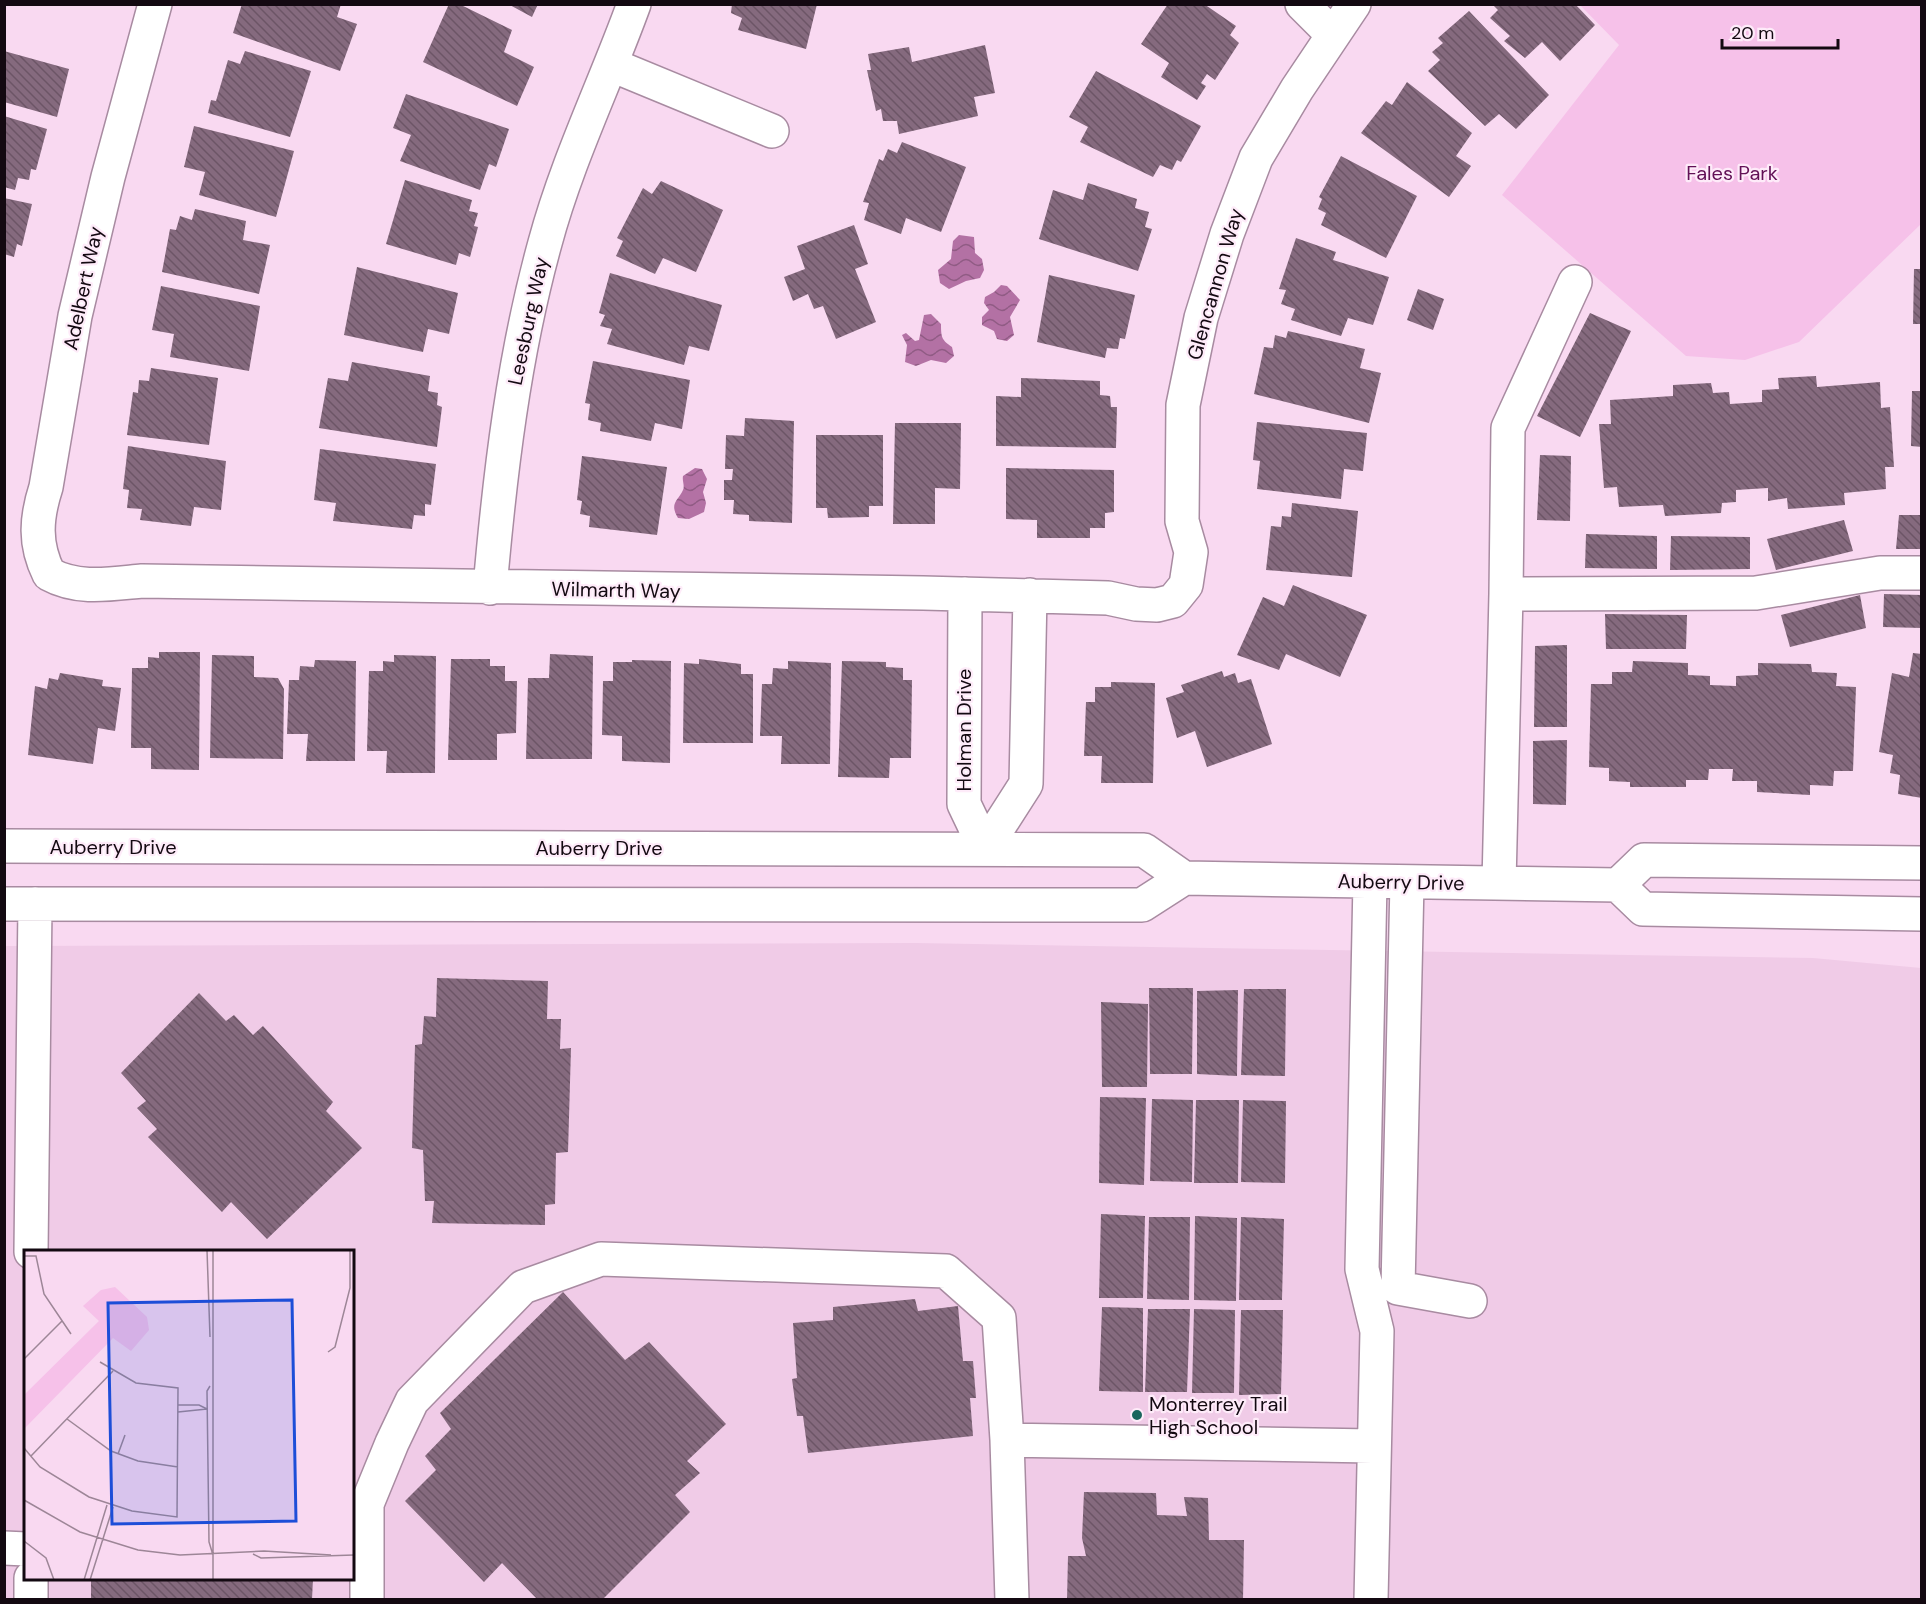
<svg xmlns="http://www.w3.org/2000/svg" width="1926" height="1604" viewBox="0 0 1926 1604" font-family="'DM Sans',sans-serif">
<style>
.built{fill:#f0cbe7;fill-rule:evenodd}
.green{fill:#f6c1e9}
.water{fill:url(#water-waves)}
.building{fill:url(#building-back-hatch)}
.lines{fill:none;stroke-linecap:round;stroke-linejoin:round}
.minor-casing{stroke:#a88ba1;stroke-width:36}
.minor{stroke:#fff;stroke-width:33}
.poi-dot{fill:#1a655d;stroke:#feebf9;stroke-width:2}
.labels{text-anchor:middle;dominant-baseline:central;stroke-width:4.5;stroke-linejoin:round;paint-order:stroke}
.park-label{font-size:20px;fill:#621056;stroke:#feebf9}
.street-label{font-size:20px;fill:#130911;stroke:#feebf9}
.poi-label{font-size:20px;fill:#130911;stroke:#feebf9;text-anchor:start}
.inset-road{fill:none;stroke:#9d8697;stroke-width:1.5}
.view{fill:#1d4ed8;fill-opacity:0.15;stroke:#1d4ed8;stroke-width:3}
.inset-edge{fill:none;stroke:#130911;stroke-width:3}
</style>
<defs>
<pattern id="water-waves" width="16" height="10" patternUnits="userSpaceOnUse" patternTransform="scale(1.5)"><rect width="16" height="10" fill="#b371a4"/><path d="M0 5q4-4 8 0t8 0" fill="none" stroke="#905b84"/></pattern>
<pattern id="building-back-hatch" width="6" height="6" patternUnits="userSpaceOnUse" patternTransform="scale(1.5)"><rect width="6" height="6" fill="#856a7e"/><path d="M-1 5l2 2M0 0l6 6M5-1l2 2" fill="none" stroke="#6c5566"/></pattern>
</defs>
<rect width="100%" height="100%" fill="#f9d9f1"/>
<path class="built" d="M915,943l898,15 108,10v631h-1916l-1,-653zM26,1252h326v326h-326z"/>
<path class="green" d="M1580,5h341v219l-122,118 -54,18 -59,-4 -184,-161 117,-150z"/>
<path class="water" d="M959,235l15,2 1,16 7,6 2,11 -4,8 -14,3 -17,8 -9,-6 -2,-13 13,-11 2,-18z
M1001,285l6,1 13,14 -10,17 4,18 -7,6 -10,-2 -3,-8 -12,-6v-8l7,-7 -5,-7 1,-6 9,-5z
M931,314l10,10c0,14 1,16 11,23l2,9 -8,7 -15,-3 -15,6 -11,-4 2,-17 -5,-10 4,-2 9,8 4,-1 5,-25z
M695,468l7,1 5,10 -4,13 3,11 -2,9 -15,7 -11,-1c-9,-15 0,-17 5,-28 2,-4 -1,-9 0,-14z"/>
<path class="building" d="M242,4h99l-4,13 20,7 -17,47 -107,-38z
M449,4h10l53,26 -8,22 30,15 -17,39 -94,-44z
M508,4h30l-6,13z
M732,4h85l-11,45 -68,-19 4,-12 -11,-5z
M1168,4h36l32,22 -6,9 9,8 -24,37 -8,-6 -6,9 5,3 -9,14 -36,-23 8,-14 -28,-19z
M1492,4h83l20,21 -35,36 -18,-19 -17,16 -21,-17 6,-5 -20,-18 8,-8z
M1469,11l80,84 -33,34 -17,-15 -14,12 -57,-55 12,-11 -8,-8 11,-9 -5,-5z
M985,45l10,48 -21,4 4,19 -79,18 -2,-13h-14l-2,-12 -5,2 -9,-41h4l-3,-16 41,-7 3,15z
M4,51l65,18 -12,48 -53,-15z
M245,51l66,20 -21,66 -82,-24 3,-13 5,1 12,-41 12,4z
M1096,71l105,55 -20,36 -4,-2 -5,10 -12,-5 -7,12 -73,-35 8,-15 -19,-10z
M1407,82l65,51 -16,23 15,10 -22,31 -88,-64 25,-32 6,4z
M406,94l103,35 -13,38 -7,-3 -9,26 -80,-29 11,-26 -18,-7z
M4,116l43,13 -11,41 -5,-1 -2,11 -11,-2 -3,12 -11,-3z
M194,126l100,25 -18,66 -77,-22 6,-23 -21,-5z
M902,142l64,25 -25,65 -35,-14 -5,16 -37,-14 5,-17 -6,-1 16,-43 4,2 5,-12 9,4z
M1341,156l76,40 -31,62 -65,-33 5,-12 -8,-4 4,-10 -3,-2z
M405,180l67,20 -3,11 9,2 -4,13 4,1 -8,30 -11,-4 -3,12 -70,-21z
M661,181l62,29 -27,62 -33,-14 -8,16 -39,-18 7,-15 -6,-3 26,-50 9,6z
M1088,183l49,16 -2,9 14,4 -4,15 7,2 -14,42 -99,-32 14,-49 30,10z
M4,198l28,6 -10,42 -5,-2 -3,13 -10,-3z
M195,209l51,12 -3,19 27,5 -11,49 -97,-22 8,-43 6,1 4,-14 12,4z
M854,225l14,39 -13,5 21,53 -40,17 -13,-33 -9,3 -6,-15 -15,7 -9,-24 21,-8 -8,-23z
M1296,238l40,14 -3,8 56,17 -16,48 -25,-7 -7,18 -50,-16 4,-11 -14,-5 5,-14 -7,-1z
M357,267l101,26 -9,41 -21,-5 -5,23 -79,-17z
M1914,269h8v55h-9z
M610,273l112,32 -13,46 -20,-5 -5,19 -77,-21 5,-15 -12,-3 5,-11 -6,-2z
M1049,275l86,20 -10,44 -5,-1 -2,11 -11,-1 -2,10 -68,-16z
M161,286l99,20 -11,65 -79,-14 4,-23 -22,-4z
M1418,289l26,10 -11,31 -26,-10z
M1590,313l41,18 -51,106 -43,-21z
M1288,331l77,18 -5,19 21,5 -12,50 -115,-29 10,-47 9,1 2,-13 11,3z
M593,361l97,19 -8,49 -27,-6 -4,18 -51,-10 1,-8 -13,-3 2,-16 -5,-1z
M352,362l78,14 -2,15 10,2 -1,12 5,2 -5,40 -118,-19 9,-50 20,3z
M151,368l67,10 -9,67 -82,-10 6,-43 5,1 1,-13 10,1z
M1816,376l1,11 63,-5 1,26 9,-1 4,60h-9l1,22 -42,4 1,12 -57,4 -1,-11 -19,3v-13l-32,2v12l-14,1 -1,10 -56,3 -2,-11 -44,2 -2,-20 -13,1 -5,-64h12l-1,-24 63,-4v-11l38,-2 2,10 16,-1 1,12 32,-2v-12l17,-1 -1,-11z
M1021,378l79,3v14l10,1 1,11h6l-1,41 -120,-2v-50l25,1z
M1912,391h10v56l-11,-1z
M745,418l49,3 -2,102 -43,-2v-6l-16,-1 1,-14h-10v-20h8l1,-11h-8l1,-34 18,1z
M1257,422l110,11 -4,38 -19,-2 -3,30 -84,-10 3,-28 -7,-1z
M895,423h66l-1,66 -25,-1v36h-42z
M816,435h67v71h-14v11l-41,1 -1,-10h-11z
M128,446l98,15 -5,49 -27,-3 -3,19 -51,-6 2,-11 -15,-1 2,-18 -6,-1z
M320,449l116,15 -5,41 -6,-1v12l-11,-1 -2,14 -79,-8 3,-18 -22,-3z
M1540,455l31,1 -1,65 -33,-1z
M582,456l85,11 -10,68 -68,-8 1,-11 -10,-2 2,-13 -5,-1z
M1006,468l108,2v42l-9,1v15h-15v10h-53v-18l-31,-1z
M1292,503l66,8 -6,66 -86,-7 5,-44 10,1 1,-11 9,1z
M1899,515h23v34h-26z
M1844,520l9,31 -77,19 -9,-31z
M1586,534l71,2v33l-72,-1z
M1671,536l79,1v32l-80,1z
M1293,585l74,30 -27,62 -54,-23 -7,16 -42,-15 26,-58 21,9z
M1884,594l38,1v33l-39,-1z
M1860,595l6,33 -76,19 -9,-32z
M1605,614l82,1 -1,34h-80z
M1567,645v82h-33l1,-81z
M159,652h41l-1,118 -48,-1v-21h-20l1,-80h16v-11l11,1z
M1913,653l9,1v144l-24,-4 2,-19 -10,-2 3,-18 -14,-3 13,-79 17,4z
M550,654l43,2 -1,103h-66l2,-81h21z
M212,655l42,1v21l24,1 6,11 -1,70 -73,-1z
M394,655l42,1 -1,117h-49l1,-22h-20l2,-80h14v-10l11,1z
M451,659h39v7h15v15h12l-1,52 -19,1v26h-49z
M699,659l42,5v10h12v69h-70l1,-80 15,1z
M315,660l41,1 -1,100h-49l2,-27h-21l2,-54h10l1,-14 14,1z
M632,660l39,1 -1,102 -48,-2v-25l-20,-1 1,-54h10v-19h19z
M788,661l43,2 -1,101h-49l1,-28h-22l2,-52h10l1,-16 15,1z
M842,661l44,1v5l17,1v12h9l-1,78h-21l-1,20 -51,-1z
M1633,661l55,2v12l22,1v9l26,1v-10l22,-1v-12l53,1 1,8 25,1 -1,13 20,1 -3,84h-19l-1,15 -23,-1v10l-53,-3v-11h-25l1,-12h-24l-1,11h-22v7h-56v-5l-21,-1v-13l-20,-1 2,-83h21v-12h20z
M1222,671l2,6 11,-4 3,10 13,-4 21,65 -65,23 -12,-36 -18,7 -11,-40 18,-6 -3,-7z
M60,673l43,7 -1,6 19,2 -6,43 -17,-3 -5,36 -65,-9 7,-69 12,3 2,-11 9,2z
M1111,682l44,1 -2,100h-52l1,-27h-18l2,-54h9v-15h16z
M1567,740l-1,65 -33,-1v-63z
M437,978l111,3 -1,38h14l-1,30 11,-1 -3,104 -12,1 -1,51 -10,1v20l-113,-2 2,-22h-9l-2,-51 -11,-2 3,-103 7,-1 2,-28 12,1z
M1149,988h44l-1,86h-42z
M1244,989h42l-1,87 -44,-1z
M1238,990l-1,86 -40,-2v-83z
M199,993l27,28 8,-6 19,20 10,-9 70,76 -7,9 36,37 -95,91 -36,-37 -9,10 -74,-75 9,-8 -20,-21 9,-7 -25,-28z
M1101,1002l47,2 -1,83h-45z
M1100,1097l46,1 -2,87 -45,-2z
M1152,1099l41,1 -1,82 -42,-1z
M1196,1100h43l-1,83h-44z
M1243,1100l43,1 -1,82 -44,-1z
M1101,1214l44,2 -2,82h-44z
M1195,1216l42,2 -1,83 -42,-1z
M1149,1217h41l-1,83 -42,-1z
M1241,1217l43,2 -2,81h-43z
M563,1292l62,68 24,-18 77,82 -39,37 13,12 -25,22 15,17 -88,88h-64l-36,-37 -18,19 -79,-81 31,-31 -11,-14 26,-27 -11,-16z
M915,1299l3,12 40,-5 5,55h10l3,37h-6l3,38 -165,17 -5,-37h-6l-5,-37 5,-1 -4,-55 40,-3v-13z
M1102,1307l41,1v84l-44,-1z
M1148,1309h42l-3,83h-42z
M1194,1309l41,1 -1,83h-42z
M1241,1310h42l-2,84 -42,1z
M1084,1492l72,1 1,22 30,1 -3,-19 24,1 1,42h35l-1,60h-176l1,-44h18l-4,-18z
M91,1578h222l-1,22h-221z"/>
<g class="lines">
<defs>
<path id="minor" d="M155,4l-47,173 -33,139 -29,171c-10,31 -12,57 3,87 29,16 61,10 93,7l781,12 185,5 28,6 21,1 16,-4 13,-16 5,-33 -9,-31 1,-116 18,-87 26,-84 29,-76 41,-69 57,-85
M1302,4l31,31
M612,65l160,66
M490,588c10,-116 24,-233 55,-345 22,-82 60,-159 89,-239
M965,594l-1,210 21,44 41,-64 4,-189
M1506,594l2,-166 67,-146
M4,846l1140,4 40,28 434,7 25,24 279,5
M1370,882l-8,387 15,62 -6,269
M1407,882l-9,406 72,13
M1499,883l7,-289 250,-1 124,-20h42
M1618,885l26,-25 278,3
M4,904l1138,1 42,-27
M31,1252l4,-348
M4,1548l22,1
M31,1600v-22
M367,1600v-96l25,-61 20,-42 111,-114 78,-28 345,12 53,47 8,122
M1012,1600l-5,-160 365,6"/>
</defs>
<use href="#minor" class="minor-casing"/>
<use href="#minor" class="minor"/>
</g>
<circle class="poi-dot" cx="1137" cy="1415" r="6"/>
<g class="labels">
<g class="park-label">
<text x="1732" y="173">Fales Park</text>
</g>
<g class="street-label">
<text transform="translate(1215 284) rotate(-74)">Glencannon Way</text>
<text transform="translate(83 288) rotate(-78)">Adelbert Way</text>
<text transform="translate(528 321) rotate(-78)">Leesburg Way</text>
<text transform="translate(616 590) rotate(1)">Wilmarth Way</text>
<text transform="translate(964 730) rotate(-90)">Holman Drive</text>
<text x="113" y="847">Auberry Drive</text>
<text x="599" y="848">Auberry Drive</text>
<text transform="translate(1401 882) rotate(1)">Auberry Drive</text>
</g>
<g class="poi-label">
<text x="1149" y="1404">Monterrey Trail<tspan x="1149" dy="23">High School</tspan></text>
</g>
</g>
<g transform="translate(24 1250)">
<rect width="330" height="330" fill="#f9d9f1"/>
<path d="M91,37l32,30 2,13 -18,21 -18,-13 -89,91v-34l75,-74 -16,-15 18,-16z" fill="#f6c1e9"/>
<path class="inset-road" d="M183,0l3,87M189,0v330M0,6h12l8,38 27,40M304,102l7,-5 15,-59v-38M0,109l38,-38M186,136l-3,5 2,151 4,13M154,155h21l8,4M154,162l29,-3M43,169l44,32 27,10 40,6M0,198l16,19 49,30 43,14 45,6 1,-129 -42,-5 -36,-21M94,204l7,-19M7,206l82,-85M0,250l56,32 58,18 42,5 84,-4 67,4M0,291l22,17 8,22M229,304l8,4 93,-3M60,330l23,-75M66,330l23,-73"/>
<path class="view" d="M268,50l4,221 -184,3 -4,-221z"/>
<rect width="330" height="330" class="inset-edge"/>
</g>
<rect width="1926" height="1604" fill="none" stroke="#130911" stroke-width="12"/>
<path d="M1722 39v9h116v-9" fill="none" stroke="#130911" stroke-width="3"/>
<text x="1731" y="39" font-size="18" fill="#130911" stroke="#feebf9" stroke-width="4.5" paint-order="stroke">20 m</text>
</svg>
